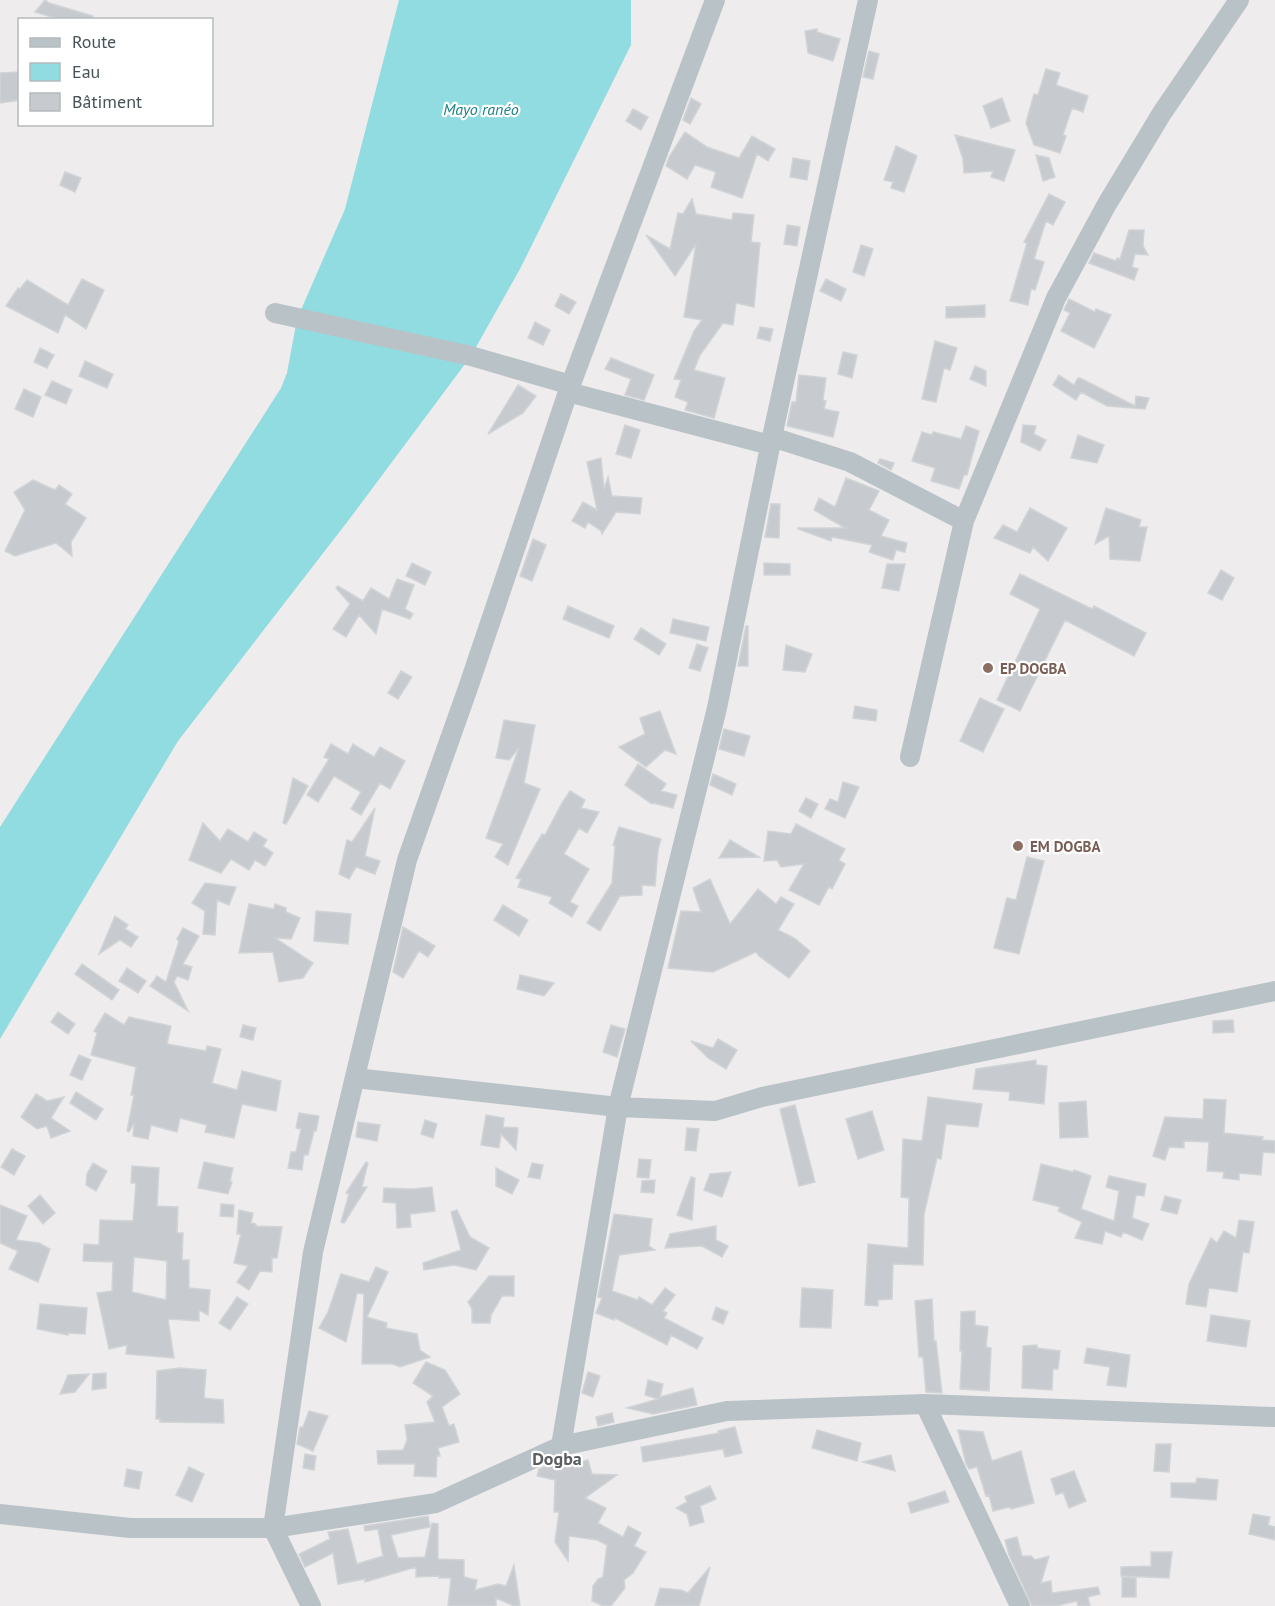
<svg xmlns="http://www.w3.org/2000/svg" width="1275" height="1606" viewBox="0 0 1275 1606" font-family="'PT Sans',sans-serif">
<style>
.water{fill:#91dce0}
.building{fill:#c7cace;stroke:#d1d4d7;stroke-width:1.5;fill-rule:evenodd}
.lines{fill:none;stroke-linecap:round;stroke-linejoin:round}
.minor{stroke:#b9c3c7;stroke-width:20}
.education-dot{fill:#8d6e63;stroke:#fff;stroke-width:2}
.labels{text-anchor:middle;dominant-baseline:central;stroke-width:4.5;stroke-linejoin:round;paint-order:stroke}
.education-label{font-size:15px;font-weight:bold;fill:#785e54;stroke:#fff;text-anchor:start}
.water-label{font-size:16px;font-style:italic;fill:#1c8287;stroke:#fff}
.quarter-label{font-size:18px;font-weight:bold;fill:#5a5e60;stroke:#fff}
</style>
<rect width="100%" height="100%" fill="#efeced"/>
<path class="water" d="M399,0h232v45l-111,224 -49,87 -120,161 -173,224 -178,298v-212l281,-439 6,-15 10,-54 48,-110z"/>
<path class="building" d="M45,0l4,3 44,13 -1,4h-30l-27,-8z
M817,29v3l23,7 -7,22 -25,-8 -3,-22z
M869,51l10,3 -6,25 -10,-2z
M1046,69l14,4 -4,12 32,11 -5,16 -11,-4 -9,27 3,1 -6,17 -26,-8 -8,-22 8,-29 4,1z
M20,72v28l-20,3v-30z
M691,98l10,6 -11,20 -7,-4z
M1002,98l8,23 -19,7 -8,-22z
M633,109l15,8 -7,13 -15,-9z
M685,132l22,15 32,11 13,-22 23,13 -7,12 -11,-7 -15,44 -31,-11 5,-15 -21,-7 -8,14 -21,-13 3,-9z
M955,135l60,15 -11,31 -13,-4 2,-6 -29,2 -1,-14z
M896,146l21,10 -13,36 -13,-4 2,-6 -9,-2z
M1036,155l13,3 6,19 -12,4z
M793,158l17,3 -3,19 -17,-3z
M65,172l16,6 -6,14 -15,-7z
M1049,194l16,8 -12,23 -7,-4 -12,38 10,3 -9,28 -4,-1 -3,16 -18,-4 17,-58 -3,-1z
M692,199l4,15 36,6 1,-7 21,2 -3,27 9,1 -6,64 -18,-4 -3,22 -10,-2 -23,32 -6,15 31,8 -11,40 -29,-8 3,-8 -13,-5 6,-17 -7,-1 20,-48 8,-11 -18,-3 12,-73 -21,32 -29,-41 24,14 8,-36 5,1z
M787,225l13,2 -3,19 -13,-2z
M1129,230h15l-1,16 5,9 -13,-1 -3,13 6,2 -4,11 -45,-17 5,-10 22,8 1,-3 3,1z
M861,245l12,4 -9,27 -11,-4z
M82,279l22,11 -18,39 -21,-14 -7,18 -52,-27 12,-18 2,1 7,-9 41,25z
M826,279l20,10 -5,12 -21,-10z
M561,294l15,8 -7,12 -14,-8z
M1069,299l26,13 1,-3 15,6 -17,33 -33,-17 9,-18 -6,-3z
M985,305v12l-39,1v-11z
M535,322l15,8 -7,15 -15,-7z
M760,327l13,2 -3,12 -13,-3z
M935,341l22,7 -7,22 -6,-2 -8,34 -14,-3z
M40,348l14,7 -7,13 -13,-6z
M843,352l14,3 -5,23 -14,-4z
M611,358l43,17 -10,25 -19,-5 6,-16 -26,-10z
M85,361l28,13 -6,14 -28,-12z
M975,366l11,5v15l-16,-7z
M799,375l27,3 -3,22 3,1 -2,8 15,3 -6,25 -46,-11 5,-24h4z
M1059,375l15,10 4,-7h2l55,28 1,-10 13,2 -4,11 -38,-3 -26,-14 -5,8 -23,-15z
M52,381l20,9 -6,14 -21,-9z
M518,385l18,11 -13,17 -35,21z
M24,389l17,8 -8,20 -18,-8z
M625,425l15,5 -9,28 -15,-4z
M1023,425l13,1 -2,8 12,6 -6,11 -19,-9z
M966,426l13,5 -12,44h-3l-5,14 -28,-8 4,-13 -23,-7 10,-29 10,3 1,-3 28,7z
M1078,435l26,10 -7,18 -26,-5z
M601,458l3,31 4,-12 4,19 30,2 -2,16 -24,-2 -14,22 -1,-3 -13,-9 -3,6 -13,-7 11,-19 14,8 -10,-48z
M880,459l14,4 -3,7 -13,-7z
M846,478l33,13 -10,19 20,10 -8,16 26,7 -2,9 -9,-2 -3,10 -24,-8 3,-7 -40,-8 -1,4 -33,-12v-1h47l-31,-18 5,-12 16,9z
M33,480l22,10 4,-5 13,9 -7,10 21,14 -15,24 1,14 -16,-13 -41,13 -10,-5 20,-41 -11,-18z
M771,504h9l-1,34 -14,-1z
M1030,508l37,20 -19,33 -15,-14 -3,6 -36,-15 9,-13 14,7z
M1106,508l35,12 -2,7h8l-7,34 -30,-2 -1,-23 -14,8z
M533,539l13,6 -14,36 -12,-5z
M412,563l19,9 -6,13 -19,-9z
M764,563l26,1v11h-26z
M887,564h18l-6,27 -17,-3z
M1221,570l13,8 -12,22 -14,-7z
M1020,574l72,35 2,-3 52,27 -12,23 -69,-36 -45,91 -23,-11 43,-91 -30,-15z
M397,579l17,6 -9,24 8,5 -3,5 -28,-10 -6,25 -17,-19 -13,22 -13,-8 17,-25 -14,-16 2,-2 25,15 8,-13 18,11z
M568,606l46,20 -5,12 -46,-19z
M673,619l36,8 -3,14 -36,-8z
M746,626h2v40h-10z
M641,628l25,16 -7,11 -25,-16z
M697,644l11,4 -8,23 -11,-3z
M786,645l26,9 -7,18 -22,-2z
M401,671l11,6 -14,22 -10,-6z
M980,698l24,11 -21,43 -23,-11z
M855,706l22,4 -1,11 -23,-3z
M660,711l16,43 -11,-4 -19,17 -27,-20 26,-13 -5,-16z
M504,720l31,5 -11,58 16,6 -32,76 -13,-8 8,-13 -17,-6 33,-90 -10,12 -13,-2z
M724,729l26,7 -6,20 -25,-7z
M331,744l17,10 5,-10 21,13 6,-10 25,14 -15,28 -10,-6 -19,32 -10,-6 10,-17 -27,-16 -16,26 -11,-7 22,-36 -5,-2z
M638,764l28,20 -5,7 16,4 -4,13 -20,-5 -1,1 -27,-19z
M713,774l23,10 -4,11 -22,-10z
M293,778l15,8 -22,38 -3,-1z
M843,782l16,5 -14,31 -20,-9 5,-10 8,3z
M570,791l15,9 -4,8 18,4 -12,21 -8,-5 -15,26 25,15 -19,33 8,4 -6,11 -23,-14 3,-6 -34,-10 3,-8 -5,-1 26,-44 3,1 17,-32z
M806,798l12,6 -7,14 -12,-7z
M375,808l-10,48 15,5 -5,13 -19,-7 -7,12 -10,-5 8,-34 5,2z
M203,823l17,18 8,-12 20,13 6,-10 13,8 -4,6 10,7 -8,13 -10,-6 -6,10 -18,-11 -10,14 -32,-13z
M796,824l49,25 -6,11 6,4 -13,25 -3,-2 -10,18 -30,-15 15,-26 -23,3 -4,-7 -13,1 4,-30 23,3z
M619,827l42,12 -3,11 -3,36 -13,-1v10l-22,1 -20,35 -13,-8 25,-40 3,-37 -2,-1z
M730,840l29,17 -40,1z
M1027,857l17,4 -25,93 -25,-6 13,-50 9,2z
M710,879l20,45 28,-35 18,15 5,-7 13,7 -16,26 16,8 16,13 -21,27 -30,-22 -3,-4 -43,20 -45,-4 13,-57 20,1 -8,-24z
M205,883l31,4 -7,18 -12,-5 -2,35 -12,-1 2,-23 -13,-8z
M249,904l25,5 1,-5 11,4v4l14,6 -9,21 -16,-1 38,25 -10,15 -24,4 -6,-30 -34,1z
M503,905l25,15 -9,16 -25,-16z
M316,911l35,3 -3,30 -34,-3z
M115,916l13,9 -3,4 13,8 -7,10 -11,-7 -21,14z
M403,927l32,19 -7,11 -9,-6 -16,27 -10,-6z
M183,928l16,8 -16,28 9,3 -4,13 -11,-4 -3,6 14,29 -38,-25 7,-10 9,6 13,-41 -2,-2z
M82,964l37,26 -7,10 -37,-26z
M127,968l19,13 -8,12 -19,-12z
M520,975l34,8 -10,13 -27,-7z
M58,1012l17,12 -7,10 -17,-12z
M105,1013l19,12 5,-8 42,9 -4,18 39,7 1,-5 14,3 -9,34 25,7 5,-19 39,10 -5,30 -34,-7 -8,34 -29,-6 2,-7 -27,-7 -3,14 -26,-7 -3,14 -15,-3 1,-13 -5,9 -2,-1 7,-36h-3l5,-28 -45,-12 6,-22 -3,-2z
M1233,1020l1,12 -21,1v-12z
M243,1025l13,3 -3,12 -13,-3z
M611,1025l14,4 -8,28 -14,-5z
M718,1039l19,11 -11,19 -18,-11 -17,-17 22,7z
M79,1055l12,5 -9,20 -12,-5z
M1036,1060v5l11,1 -3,38 -35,-4 1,-8 -37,-3 3,-20z
M76,1092l27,17 -7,11 -26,-17z
M36,1094l11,7 17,-4 -13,21 19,13 -19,7 -4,-12 -10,3 -16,-12z
M928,1097l54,7 -4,23 -32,-3 -5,35 -4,-1 -13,56 -1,51 -30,-1 -1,35 -14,1v6l-13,-1 3,-61 40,4 1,-50 -8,-1 2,-58 19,2z
M1204,1099l22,1 -2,33 39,4 -1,3 13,1v12l-12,-1 -2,23 -22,-2v7l-16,-2 1,-6 -17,-1 2,-29 -25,-1v7l-15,-1 -4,13 -12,-4 12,-39 38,2z
M1086,1101l2,36 -28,1 -1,-35z
M795,1105l20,77 -16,4 -19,-77z
M872,1111l12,39 -26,9 -12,-40z
M299,1113l20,3 -3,15h-2l-6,24h-4l-2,15 -14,-2 3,-16h5l5,-23 -5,-1z
M486,1115l18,3 -1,9 15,1 -2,22 -15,-16 -2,14 -18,-3z
M425,1120l12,4 -4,14 -12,-4z
M358,1122l22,3 -3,16 -21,-4z
M687,1128l12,1 -3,22 -11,-1z
M12,1149l13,7 -11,19 -13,-8z
M639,1159l12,1 -2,18 -12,-1z
M204,1162l29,6 -3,13 2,1 -4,12 -30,-6z
M366,1162l2,1 -6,24h5l-23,36 -3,-1 8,-28 -3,-1z
M93,1163l14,8 -11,20 -10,-6 1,-11z
M532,1163l11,2 -3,14 -12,-2z
M1041,1164l32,8 1,-2 17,6 -10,33 33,12 5,-30 -13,-4 3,-11 37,8 -2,12 -8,-1 -4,23 17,6 -7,16 -19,-8 -2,5 -16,-6 -3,13 -27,-6 7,-16 -24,-11 2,-4 -27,-7z
M132,1166l27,2 -2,38 21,1 -1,26h6l-1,27h7v28l21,2 -2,25 -9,-5v11l-31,-2 6,39 -48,-4 1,-9 -18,4 -12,-56 15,-2 1,-29 -30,-1 1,-17 15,1 1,-25 33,1 3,-38h-5zM134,1257l33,4 -1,39 -34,-8z
M496,1168l23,12 -7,14 -16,-8z
M731,1172l-9,25 -18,-7 6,-16z
M691,1177l4,1 -3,42 -15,-5z
M655,1180l-1,13 -13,-1 1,-11z
M432,1187l3,24 -25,3 1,13 -14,1 -1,-25 -13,-1 1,-14 29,1z
M40,1195l15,18 -12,11 -15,-18z
M1165,1196l16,4 -4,14 -16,-4z
M221,1204l13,1 -1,12 -13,-1z
M0,1205l27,11 -11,24 23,3 11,6 -12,33 -29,-13 9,-18 -18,-8z
M239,1210l14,3 -2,10 5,1v2l26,1 -5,31h-5v14l-12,-1 -11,19 -12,-8 11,-16 -14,-3 7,-29h-4z
M457,1210l13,27 19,11 -13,22 -22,-5 -30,5 -1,-7 38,-13 -10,-38z
M614,1214l38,5 -3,27 6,4 -36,5 -7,36 26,9 1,-3 13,8 13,-17 10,7 -12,16 4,2 -3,5 39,20 -6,11 -26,-14 -4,10 -52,-27 -1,2 -18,-7 6,-15 -4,-1z
M1239,1220l15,2 -5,31 -6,-1 -6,40 -28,-4 -3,19 -20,-3 3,-20 22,-46 6,5 7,-12 12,7z
M716,1226v14l12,6 -6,11 -20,-11 -37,2 5,-14z
M376,1267l12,5 -21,45 20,6 -1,5 31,6 3,16 10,7 -30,10 -7,-3h-31l2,-70 -7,-1 -11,49 -27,-14 9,-16 13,-38 28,8z
M489,1276h25v20h-12l-11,19 -1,8h-18v-14l-4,-7z
M802,1288l31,2 -2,38 -31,-1z
M237,1297l11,7 -18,26 -11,-7z
M932,1299l2,42h2l6,52 -16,-1 -3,-35h-4l-4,-56z
M40,1304l47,4 -2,26 -17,-1v2l-31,-6z
M716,1307l12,5 -5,12 -11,-5z
M975,1311v14l13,2 -2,20 5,1 -2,43 -29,-2 2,-38h-2l1,-39z
M1211,1315l39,6 -4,26 -39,-6z
M1037,1345v3l23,3 -2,18h-5l-1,21 -30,-2 1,-42z
M1087,1348l43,7 -4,32 -19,-2 3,-18 -26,-4z
M426,1362l19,8 15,24 -18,13 7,19 5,-2 5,18 -21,6 2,8h-3l-1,21 -22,-1 1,-12h-37l-1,-13 26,-1 4,-10 -2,-15 30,-3 -8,-20 6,-6 -20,-13z
M179,1368l27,2 -2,28 19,2 1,23 -64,-1v-3h-4l1,-48z
M588,1372l12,4 -7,21 -11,-4z
M106,1373v15l-14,2 1,-16z
M89,1374l-14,18 -15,2 8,-19z
M648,1380l15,4 -3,13 33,-9 4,17 -44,9 -26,-6 31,-9 -13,-4z
M309,1411l19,5 -15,35 -16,-7 3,-17h3z
M612,1413l2,9 -16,4 -2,-9z
M735,1427l7,26 -17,4 -2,-8 -80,13 -2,-15 78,-14 -1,-2z
M817,1430l44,13 -4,18 -45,-13z
M958,1430l25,2 9,29 29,-10 13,52 -23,6 -1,-2 -17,4 -4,-16 -3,1 -9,-29 -8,2 -3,-5z
M1156,1444h15l-2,28 -15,-1z
M305,1454l11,2 -2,14 -11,-2z
M891,1455l4,16 -32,-9z
M588,1460l4,14 25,1 -32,23 21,10 -8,15 25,14 5,-11 13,7 -7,13 12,6 -13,21 -9,7 1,8 -14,18h-8l-11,-5 1,-15 5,-7 5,-2 4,-32 -10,-5 -28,-4 -1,25 -13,-19 4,-30h-5l1,-32 -18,-4 2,-7 11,-5 15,2z
M189,1467l15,7 -12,28 -16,-7z
M127,1469l15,3 -3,17 -15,-3z
M1074,1471l12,30 -17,7 -6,-16 -7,3 -5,-16z
M1197,1478l21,2 -2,20 -45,-3v-14h25z
M710,1486l6,13 -16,7 4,16 -14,4 -3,-12 -11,-6 11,-6 -2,-5z
M945,1491l4,11 -38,11 -3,-10z
M1253,1514l17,3 -2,8 7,2v13l-26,-6z
M428,1516l2,11 -39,8 7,23 27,-1 7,-34 6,1v35l26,1v17l13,3 -2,10 23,-6 8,2 8,-21 6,41h-6l-18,-8v8h-48l3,-28h-12v-2l-23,1v-10l-51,15v-3l-27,5 -5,-31 -28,14 -6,-13 31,-15 -2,-7 20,-3 9,35 26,-8 -5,-27 -13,2 -1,-5z
M1017,1537l5,19h9l4,4 14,-4 -8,27 10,-2 1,12 46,-6 2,7 -12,3 2,9h-12l-1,-5 -21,5h-24l-23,-51 -4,-15z
M1151,1552h21l-3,26 -48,-2v-9l30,-1z
M710,1567l-11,39h-44l5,-18 21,2 7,3z
M1122,1577l14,1v19h-14z"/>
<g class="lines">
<path class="minor" d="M275,313l196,43 100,29
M568,392l202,53
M772,437l78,25 114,59
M910,757l54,-236 92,-223 51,-94 55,-91 77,-113
M355,1078l263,29 97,4 47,-14 513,-106
M925,1404l95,202
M561,1446l57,-339 99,-399 55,-271 96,-437
M0,1514l130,14h143l163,-25 125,-57 166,-35 198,-7 350,13
M311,1606l-38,-78 40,-276 94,-392 62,-175 99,-293 147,-392"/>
</g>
<g class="education-dot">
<circle cx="988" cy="668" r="6"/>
<circle cx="1018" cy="846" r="6"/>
</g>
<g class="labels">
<g class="education-label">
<text x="1000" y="668">EP DOGBA</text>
<text x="1030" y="846">EM DOGBA</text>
</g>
<g class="water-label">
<text x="481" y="109">Mayo ranéo</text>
</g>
<g class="quarter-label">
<text x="557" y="1458">Dogba</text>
</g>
</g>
<rect x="18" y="18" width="195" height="108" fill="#ffffff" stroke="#b5babc" stroke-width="1.5"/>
<rect x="30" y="38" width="30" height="9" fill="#b9c3c7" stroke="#b5babc" stroke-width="1.5"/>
<text x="72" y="48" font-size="18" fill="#475257">Route</text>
<rect x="30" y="63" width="30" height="18" fill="#91dce0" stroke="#b5babc" stroke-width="1.5"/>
<text x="72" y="78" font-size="18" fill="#475257">Eau</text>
<rect x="30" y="93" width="30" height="18" fill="#c7cace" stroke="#b5babc" stroke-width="1.5"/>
<text x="72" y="108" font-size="18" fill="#475257">Bâtiment</text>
</svg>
